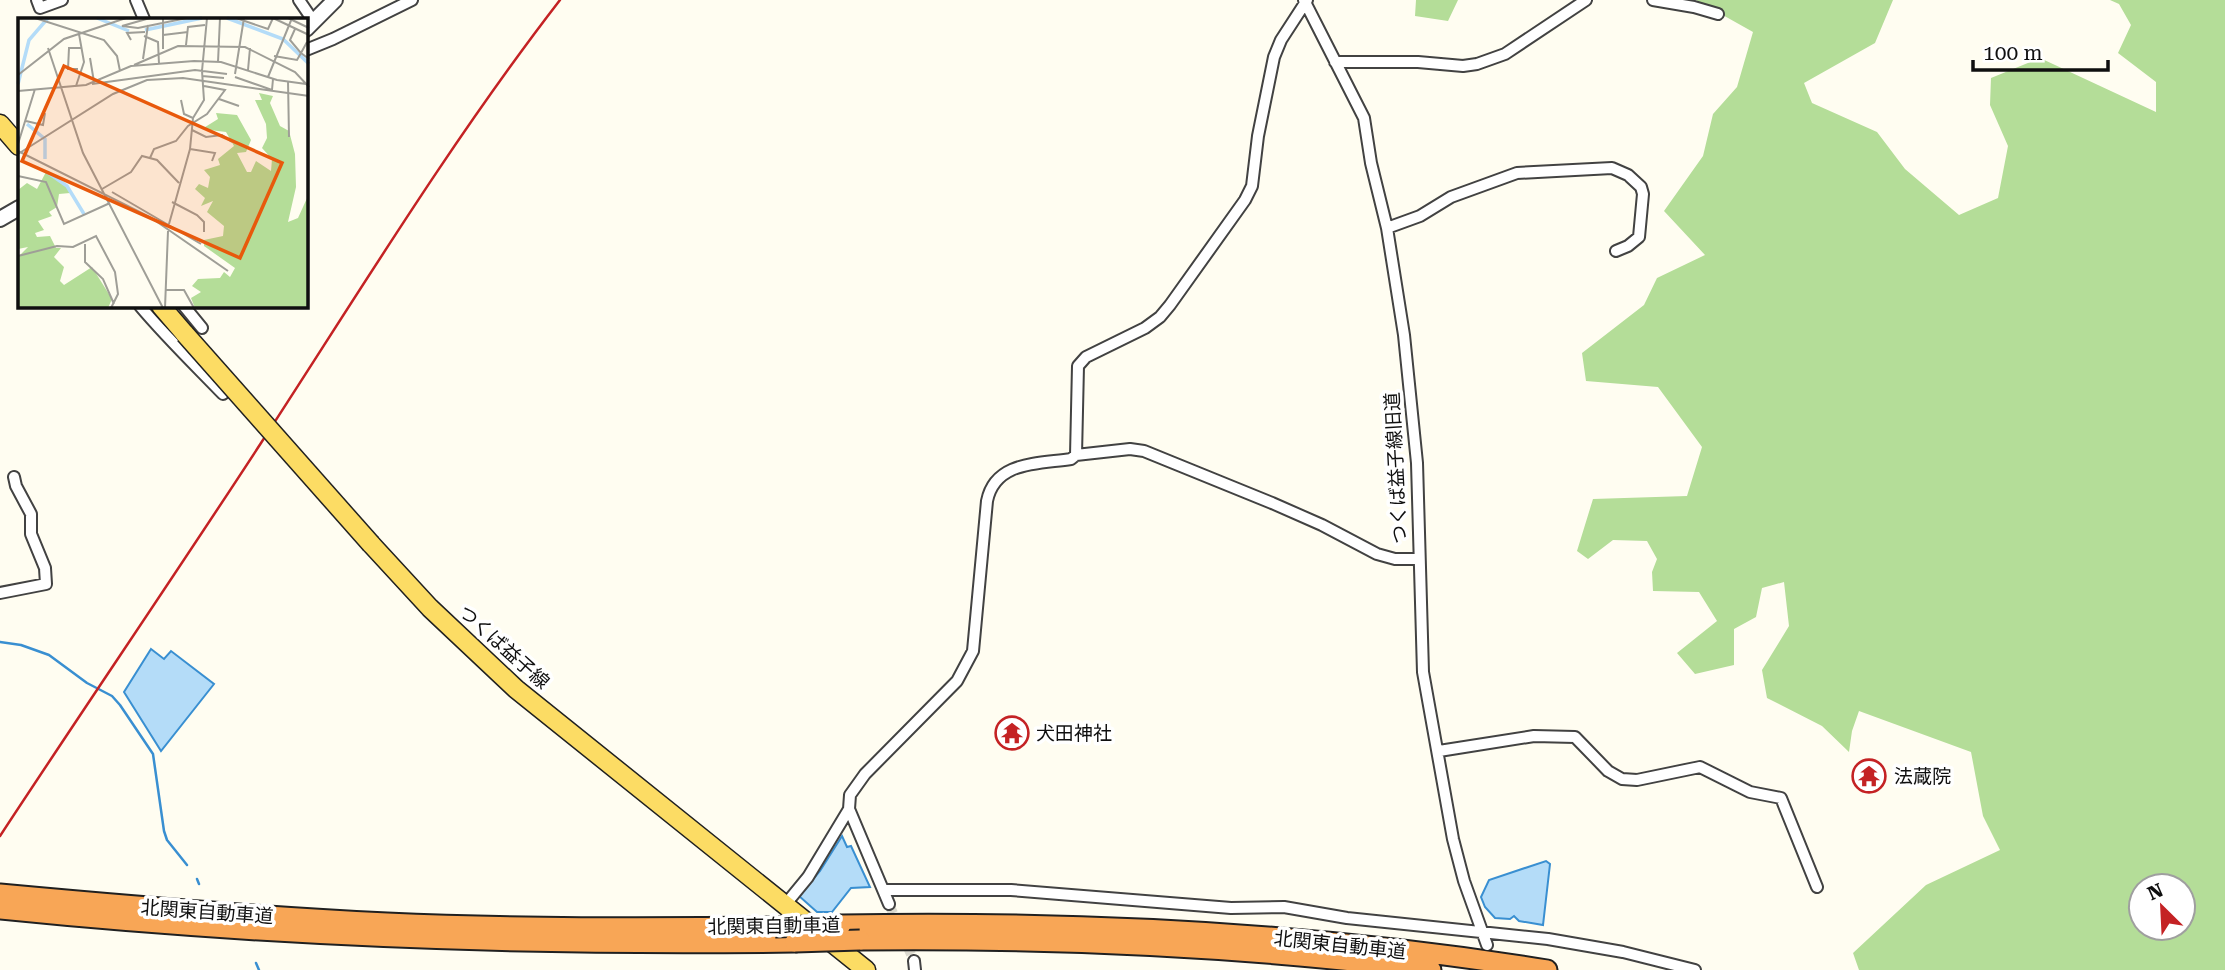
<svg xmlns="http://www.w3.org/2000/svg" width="2225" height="970" viewBox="0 0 2225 970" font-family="'Roboto Serif','Noto Sans JP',serif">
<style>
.forest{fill:#b4dd98;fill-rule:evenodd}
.water{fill:#b4dcf8;stroke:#398fd1;stroke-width:2}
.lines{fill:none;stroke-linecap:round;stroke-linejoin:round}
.stream{stroke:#398fd1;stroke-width:2.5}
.minor-tunnel{stroke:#dbd9cf;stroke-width:10;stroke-dasharray:10 5;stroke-linecap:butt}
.minor-casing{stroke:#424242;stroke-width:14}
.tertiary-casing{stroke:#424242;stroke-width:18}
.primary-casing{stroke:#202020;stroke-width:21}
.motorway-casing{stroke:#202020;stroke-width:23}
.minor{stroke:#fff;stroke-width:10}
.tertiary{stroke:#fff;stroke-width:14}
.primary{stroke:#fcdc64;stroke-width:18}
.motorway{stroke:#f8a656;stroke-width:19}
.rail{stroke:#c42224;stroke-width:2.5}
.primary-bridge-casing{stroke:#202020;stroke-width:21;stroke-linecap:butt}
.motorway-bridge-casing{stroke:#202020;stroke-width:23;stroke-linecap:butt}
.primary-bridge{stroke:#fcdc64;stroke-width:18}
.motorway-bridge{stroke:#f8a656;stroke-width:19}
.labels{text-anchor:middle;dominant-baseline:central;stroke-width:7;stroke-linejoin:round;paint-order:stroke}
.street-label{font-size:19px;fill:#0f0f0f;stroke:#fff}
.poi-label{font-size:19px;fill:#0f0f0f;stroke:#fff;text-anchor:start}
.inset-river{fill:none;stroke:#b4dcf8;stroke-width:3.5}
.inset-road{fill:none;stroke:#9f9e97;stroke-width:2}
.view{fill:#e8590c;fill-opacity:0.15;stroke:#e8590c;stroke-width:3.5}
.inset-edge{fill:none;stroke:#0f0f0f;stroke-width:3.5}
</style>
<rect width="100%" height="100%" fill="#fffdf1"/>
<path class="forest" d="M1416,0h42l-10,21 -33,-5z
M1696,0h197l-18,43 -71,40 8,20 65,29 28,37 54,46 39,-17 10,-52 -18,-41 1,-27 49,-20 116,54v-30l-38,-29 13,-28 -12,-21 -9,-4h115v970h-366l-6,-17 73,-68 74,-35 -17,-34 -12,-64 -112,-41 -7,20 -3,21 -27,-26 -55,-28 -5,-28 27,-44 -5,-44 -22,6 -6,29 -22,12v36l-39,9 -18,-21 40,-32 -18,-29 -46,-1 -1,-19 5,-13 -10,-18 -34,-1 -25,19 -11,-8 16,-52 94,-3 15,-49 -44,-60 -72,-6 -4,-28 62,-48 13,-27 48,-23 -41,-44 39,-55 10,-42 24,-27 16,-55zM2141,886h42v42h-42z"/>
<path class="water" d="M151,649l13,10 7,-8 43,33 -53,67 -37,-59z
M842,836l5,11 4,-1 19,41 -19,1 -19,24h-15l-18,-16 21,-25z
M1546,861l4,3 -7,61 -24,-4 -5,-5 -4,3 -15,-1 -10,-11 -4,-10 8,-17z"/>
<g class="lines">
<path class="stream" d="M0,642l21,3 28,10 38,28 25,13 8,9 33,49 11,77 3,9 20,25
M197,879l2,5
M256,963l3,7"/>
<path class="minor-tunnel" d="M889,904l25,57"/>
<defs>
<path id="minor" d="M37,0l3,8 22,-8
M136,0l8,19
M299,0l15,22
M1304,0l60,118 7,45 16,65 17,107 13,128 6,209 30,167 11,42 23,64
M1653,0l41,7 24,7
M306,50l27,-11 79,-39
M1335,62h83l45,4 14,-2 28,-10 81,-54
M1387,228l33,-12 31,-19 66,-24 95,-5 16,7 13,12 2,7 -4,43 -11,9 -12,5
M140,306c26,31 55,59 83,88
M184,306l18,22
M1076,455l2,-89 8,-9 59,-29 15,-11 10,-12 75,-105 7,-14 6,-50 16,-79 7,-17 26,-40
M0,593l46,-9 -1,-16 -14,-34v-20l-15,-28 -2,-9
M1439,751l95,-15 41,1 33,34 14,8 15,1 63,-13 50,25 31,6 36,89
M884,890h127l220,18 53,-1 63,11 201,21 75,13 72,18
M889,904l-40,-95 1,-14 15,-21 92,-93 16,-30 14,-150c8,-40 51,-37 84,-42l5,-4 54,-6 14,2 128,52 50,22 55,29 18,5h23
M785,905l23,-28 41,-68
M914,961l1,9"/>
<path id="tertiary" d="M306,29l29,-29
M0,219l19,-11"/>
<path id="primary" d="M0,124l19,22
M161,306l24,28
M371,544l59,64 86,81 350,281"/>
<path id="motorway" d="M0,894c129,12 258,23 387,29 129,6 259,5 388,4
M0,909c265,27 529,37 795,33
M841,925c235,-4 473,7 706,45
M860,940c191,-2 381,6 571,30"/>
</defs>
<use href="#minor" class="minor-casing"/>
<use href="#tertiary" class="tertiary-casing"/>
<use href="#primary" class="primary-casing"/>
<use href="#motorway" class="motorway-casing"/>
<use href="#minor" class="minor"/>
<use href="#tertiary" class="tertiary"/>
<use href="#primary" class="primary"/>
<use href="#motorway" class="motorway"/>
<path class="rail" d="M0,836c86,-131 175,-261 261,-393 97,-149 190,-302 299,-443"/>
<defs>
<path id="primary-bridge" d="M185,334l186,210"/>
<path id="motorway-bridge" d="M775,927l66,-2
M795,942l65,-2"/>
</defs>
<use href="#primary-bridge" class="primary-bridge-casing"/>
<use href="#motorway-bridge" class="motorway-bridge-casing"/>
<use href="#primary-bridge" class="primary-bridge"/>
<use href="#motorway-bridge" class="motorway-bridge"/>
</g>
<defs>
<symbol id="temple-ring" viewBox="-11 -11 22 22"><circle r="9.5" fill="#fff" stroke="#c42224" stroke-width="1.5"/><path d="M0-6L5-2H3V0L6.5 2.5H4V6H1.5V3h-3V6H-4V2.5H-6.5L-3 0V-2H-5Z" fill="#c42224"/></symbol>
</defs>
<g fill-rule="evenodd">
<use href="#temple-ring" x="993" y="714" width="38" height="38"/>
<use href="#temple-ring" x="1850" y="757" width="38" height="38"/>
</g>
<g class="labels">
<g class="street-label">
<text transform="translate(1396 468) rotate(-93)">つくば益子線旧道</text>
<text transform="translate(504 647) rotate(42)">つくば益子線</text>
<text transform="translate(207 912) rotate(4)">北関東自動車道</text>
<text transform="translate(774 926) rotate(-1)">北関東自動車道</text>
<text transform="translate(1340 945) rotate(6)">北関東自動車道</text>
</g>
<g class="poi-label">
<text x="1036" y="733">犬田神社</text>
<text x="1894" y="776">法蔵院</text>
</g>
</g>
<g transform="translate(18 18)">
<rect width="290" height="290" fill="#fffdf1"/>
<path d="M241,75l14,3 -3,7 10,23 9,5 6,23 1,33 -8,35 10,-4 10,-22v112h-113l-4,-10 10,-6 -9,-6 6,-7 22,-1 4,-6 6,5 5,-9 -31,-22v-6l19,-4 1,-10 -17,-14 6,-11 -12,5 4,-8 -10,-9 4,-5 9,4 2,-11 -6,-7 16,-5 -2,-6 16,-13 -8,-14 -24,-3 16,-10 -2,-6 21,2 14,25 -5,12 -9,1 10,19h4l5,-11 15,10 1,-12 -10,-11 5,-10 -1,-14 -11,-24h7zM28,154l19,12 5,9 -11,1 -2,13 -8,5 3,4 -14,5 6,9 -9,3 2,4 13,-1 6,12h5l-7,9 10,10 -4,14 4,4 28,-18 20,32 -4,9h-90v-51l10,-10 -10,2v-59l9,-7 10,6z" fill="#b4dd98"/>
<path class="inset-river" d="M79,0l32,13M209,0l56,21 26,25M127,12l57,-12M0,66l11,-44 19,-22M9,106l18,15v20M29,154l20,14 17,28"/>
<path class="inset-road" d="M17,0l69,22 13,16 3,15M132,0l-28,8 16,2 49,-10M145,0v31M218,0l32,11 5,-11M255,0l36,17M270,0l21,10M145,17l25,-3M126,18l14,6 1,22M113,22l-4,-7 18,-1M289,24l-6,11 8,6M168,27l2,-18 17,-2M30,30l35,105 80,155M256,38l23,4 4,-7 -11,-13 5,-11M72,40l4,24M125,41l5,-34M200,44l2,-44M116,47l44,-19 67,1 50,25 14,15M60,51h-10l1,-21h12M230,52l2,-22M217,56l9,-56M0,57l46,-36 62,-21M184,58l22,2M217,59l37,13 1,-11M250,59l24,-59M270,63l1,56M74,66l103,-14 32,4M58,68l8,-24 -5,-28M0,73l68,-6 45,-19 63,-5 27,1 56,18 29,4M201,81l20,7M163,82l3,14 9,4M8,103l17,4 2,-12M174,112l14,7 16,-2 10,7M0,126l17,-55M172,131l25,4 -3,8M0,133l132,66 78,54M0,136l95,-60 34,-14 36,-2 126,18M132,140l4,-9 22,-8 12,-15 19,-12 18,-24 -21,-4M0,158l28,6 18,42 46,-21M84,171l29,-17 11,-16 15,4 22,23M94,174l89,52M154,184l25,13 7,7v10M151,206l21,-75 3,-31 11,-18 -2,-29 5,-53M67,226v18l18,17 11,25M0,238l39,-10 16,1 23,-11 19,36 3,22 -7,14M147,272h19l10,18M147,290l3,-77"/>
<path class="view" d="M46,48l218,97 -42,95 -218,-97z"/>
<rect width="290" height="290" class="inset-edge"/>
</g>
<g transform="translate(2162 907) rotate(336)"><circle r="33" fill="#ffffff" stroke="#9f9f9f" stroke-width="2"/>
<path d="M0-5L12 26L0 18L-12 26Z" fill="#c42224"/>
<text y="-10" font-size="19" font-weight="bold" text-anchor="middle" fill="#0f0f0f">N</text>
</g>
<path d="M1973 60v10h135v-10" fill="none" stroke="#0f0f0f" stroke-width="3.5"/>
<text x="1983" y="60" font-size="21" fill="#0f0f0f" stroke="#ffffff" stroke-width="5" paint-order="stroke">100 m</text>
</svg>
